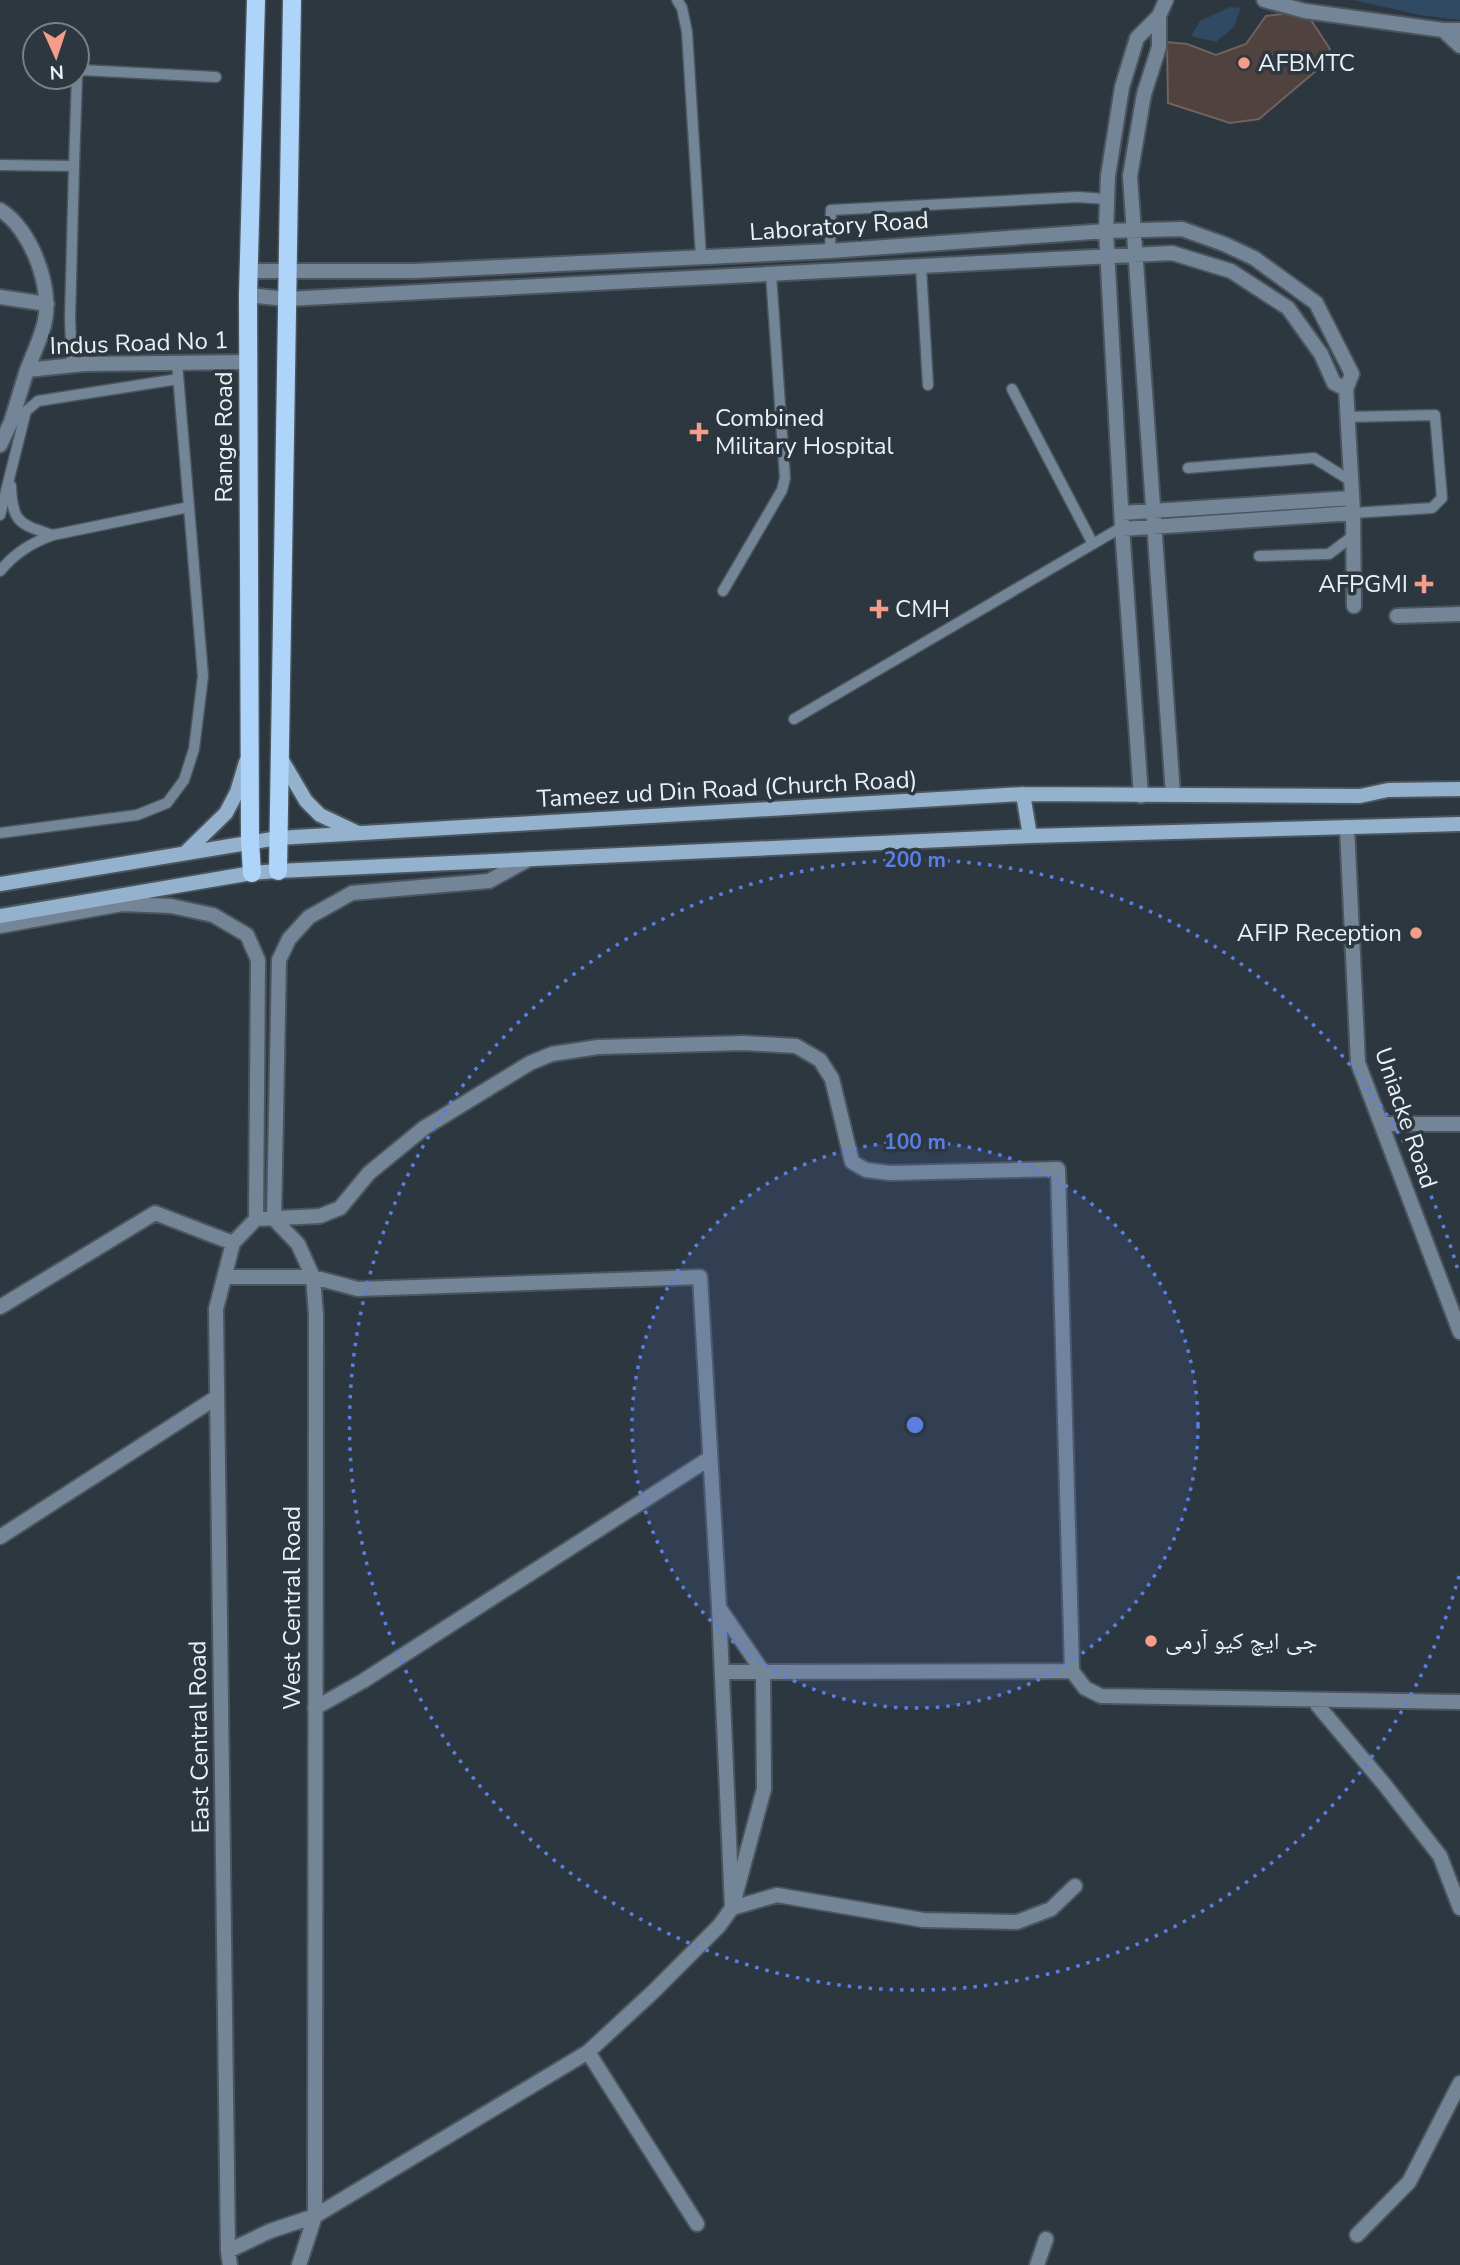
<svg xmlns="http://www.w3.org/2000/svg" width="1460" height="2265" viewBox="0 0 1460 2265" font-family="'Nunito Sans','Noto Naskh Arabic',sans-serif">
<style>
.green{fill:#304a63}
.building{fill:#50423e;stroke:#72625e;stroke-width:2}
.lines{fill:none;stroke-linecap:round;stroke-linejoin:round}
.lane-casing{stroke:#4b555d;stroke-width:13}
.street-casing{stroke:#4b555d;stroke-width:18}
.secondary-casing{stroke:#4b555d;stroke-width:18}
.primary-casing{stroke:#4b555d;stroke-width:21}
.lane{stroke:#738597;stroke-width:10}
.street{stroke:#738597;stroke-width:14}
.secondary{stroke:#94b2ce;stroke-width:14}
.primary{stroke:#aed5f9;stroke-width:18}
.ring{fill:none;stroke:#5a7fe1;stroke-width:3.5;stroke-dasharray:3.5 7}
.poi-dot{fill:#f49e89;stroke:#2d3740;stroke-width:2.5}
.labels{text-anchor:middle;dominant-baseline:central;stroke-width:7;stroke-linejoin:round;paint-order:stroke}
.poi-label{font-size:24px;fill:#e9f0f6;stroke:#2d3740;text-anchor:start}
.street-label{font-size:24px;fill:#e9f0f6;stroke:#2d3740}
.centre{fill:#5a7fe1;stroke:#2d3740;stroke-width:3.5}
.ring-label{font-size:21px;text-anchor:middle;font-weight:bold;fill:#5a7fe1;stroke:#2d3740;stroke-width:7;stroke-linejoin:round;paint-order:stroke}
</style>
<rect width="100%" height="100%" fill="#2d3740"/>
<path class="green" d="M1353,0h107v20l-40,-5z
M1230,7l11,1 -7,19 -18,15 -25,-6 9,-15z"/>
<path class="building" d="M1305,11l25,38 -13,21 -58,49 -29,4 -62,-20 -1,-61 20,2 29,11 30,-11 20,-28z"/>
<g class="lines">
<defs>
<path id="lane" d="M677,0l5,8 5,24 14,225
M77,74l4,-4 135,7
M0,165l74,1 -4,153 2,47
M74,166l3,-89
M830,251l1,-41 247,-13 28,2
M921,267l7,118
M1012,389l81,155
M1347,417l88,-2 7,83 -10,10 -79,5
M1188,468l126,-10 37,23
M11,486c1,37 9,38 41,49
M0,515l26,-104 12,-10 140,-22
M1259,556l70,-2 24,-18
M0,571c15,-18 31,-28 53,-36l136,-28
M723,591l59,-101 3,-12 -14,-204
M794,719l328,-192
M0,833l137,-18 30,-12 17,-23 10,-31 9,-73 -26,-313"/>
<path id="street" d="M1264,0l41,11 138,19h17
M1159,16v31l-15,47 -14,82 43,619
M1443,30l17,16
M0,210c31,18 54,80 44,115 -4,15 -11,30 -17,45
M249,271h165l416,-20 276,-20 76,-2 42,15 30,14 62,45 36,71 -6,15 7,124 1,93
M248,295l38,4 886,-46 59,18 57,37 33,46 13,29 12,6
M0,297l47,7
M0,445l11,-23 16,-52 57,-6 164,-2
M1121,513l231,-15
M1122,529l231,-16
M1397,616l63,-2
M1141,796l-19,-269 -16,-296 2,-55 14,-89 15,-49 22,-22 7,-16
M1347,827l11,236 102,269
M0,926l122,-22 49,2 42,9 34,20 11,25 -2,259
M1381,1124h79
M256,1219l64,-3 20,-8 29,-35 55,-45 106,-65 22,-9 46,-7 146,-4 52,3 24,14 12,19 20,83 14,8 24,3 168,-4 14,502 13,17 16,8 359,6
M274,1219l24,25 15,33 3,38 -1,901 -16,49
M274,1219l5,-259 10,-21 20,-22 43,-24 137,-12 40,-22
M224,1277h89l45,12 342,-12 19,330 13,301
M0,1307l155,-94 78,30
M0,1537l217,-140
M722,1672l350,-1
M1314,1701l70,83 56,72 20,52
M315,1708l48,-27 347,-223
M732,1908l45,-13 146,25 94,2 34,-13 24,-23
M588,2052l109,172
M1357,2235l52,-53 51,-99
M228,2251l42,-20 45,-15 273,-164 65,-60 66,-66 13,-18 32,-119 -1,-117 -43,-63
M230,2265l-2,-14 -12,-942 17,-66 23,-24
M1037,2265l9,-26"/>
<path id="secondary" d="M280,757l26,44 14,14 38,18
M1023,794l7,42
M186,852l40,-39 11,-21 9,-30
M0,884l278,-46 745,-44 337,2 28,-6 72,-1
M0,916l252,-43 26,-2 752,-35 430,-12"/>
<path id="primary" d="M278,871l14,-871
M252,873l-2,-32 -2,-546 8,-295"/>
</defs>
<use href="#lane" class="lane-casing"/>
<use href="#street" class="street-casing"/>
<use href="#secondary" class="secondary-casing"/>
<use href="#primary" class="primary-casing"/>
<use href="#lane" class="lane"/>
<use href="#street" class="street"/>
<use href="#secondary" class="secondary"/>
<use href="#primary" class="primary"/>
</g>
<circle cx="915" cy="1425" r="283" fill="#5a7fe1" fill-opacity=".12"/>
<g class="ring">
<circle cx="915" cy="1425" r="283"/>
<path d="M1459 1576A565 565 0 1 1 1459 1274"/>
</g>
<g class="poi-dot">
<circle cx="1244" cy="63" r="7"/>
<path d="M695.5 421.5h7v7h7v7h-7v7h-7v-7h-7v-7h7z"/>
<path d="M1420.5 573.5h7v7h7v7h-7v7h-7v-7h-7v-7h7z"/>
<path d="M875.5 598.5h7v7h7v7h-7v7h-7v-7h-7v-7h7z"/>
<circle cx="1416" cy="933" r="7"/>
<circle cx="1151" cy="1641" r="7"/>
</g>
<g class="labels">
<g class="poi-label">
<text x="1258" y="63">AFBMTC</text>
<text x="715" y="418">Combined<tspan x="715" dy="28">Military Hospital</tspan></text>
<text x="1408" y="584" text-anchor="end">AFPGMI</text>
<text x="895" y="609">CMH</text>
<text x="1402" y="933" text-anchor="end">AFIP Reception</text>
<text x="1165" y="1641">جی ایچ کیو آرمی</text>
</g>
<g class="street-label">
<text transform="translate(839 226) rotate(-4)">Laboratory Road</text>
<text transform="translate(139 343) rotate(-2)">Indus Road No 1</text>
<text transform="translate(224 437) rotate(-90)">Range Road</text>
<text transform="translate(727 789) rotate(-3)">Tameez ud Din Road (Church Road)</text>
<text transform="translate(1406 1118) rotate(71)">Uniacke Road</text>
<text transform="translate(292 1608) rotate(-90)">West Central Road</text>
<text transform="translate(199 1737) rotate(-91)">East Central Road</text>
</g>
</g>
<circle cx="915" cy="1425" r="10" class="centre"/>
<g class="ring-label">
<text x="915" y="867">200 m</text>
<text x="915" y="1149">100 m</text>
</g>
<g transform="translate(56 56) rotate(177)"><circle r="33" fill="#2d3740" stroke="#788189" stroke-width="2"/>
<path d="M0-5L12 26L0 18L-12 26Z" fill="#f49e89"/>
<text y="-10" font-size="19" font-weight="bold" text-anchor="middle" fill="#e9f0f6">N</text>
</g>
</svg>
